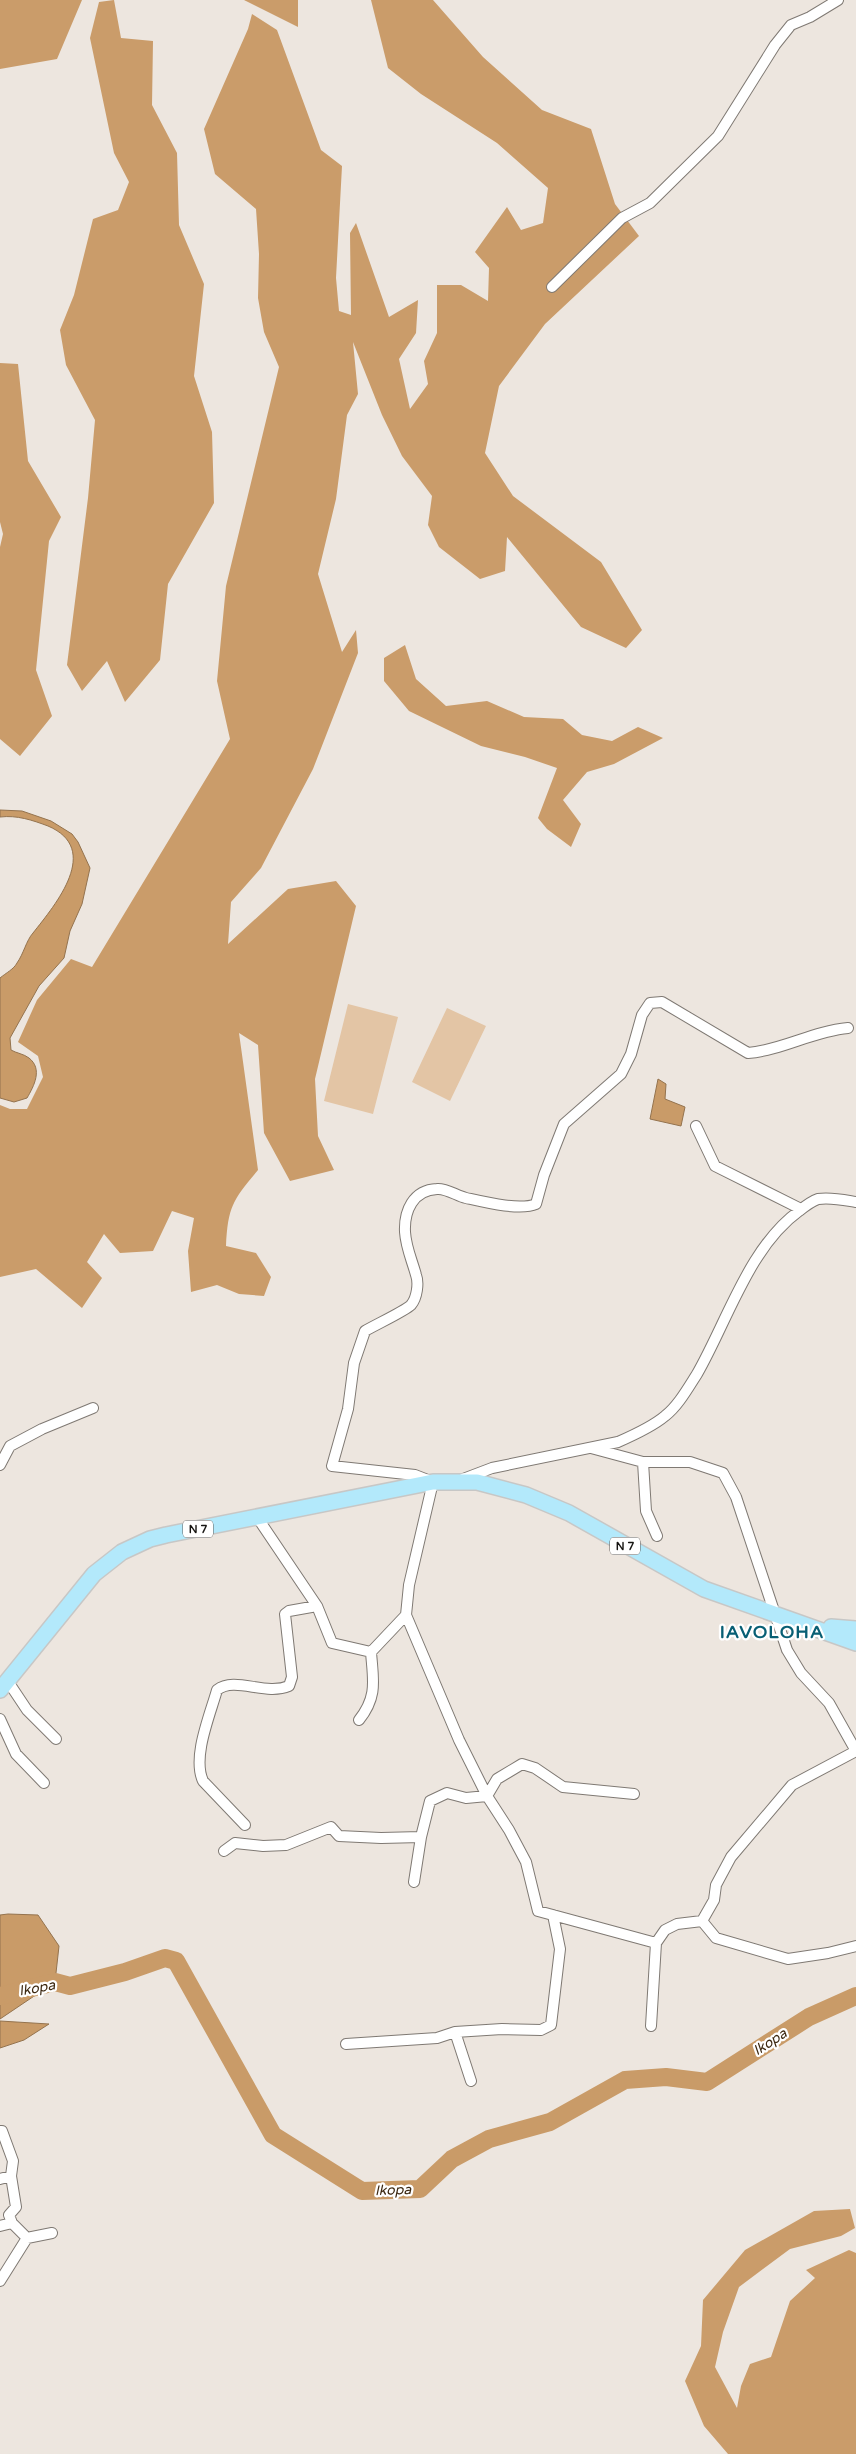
<svg xmlns="http://www.w3.org/2000/svg" width="856" height="2454" viewBox="0 0 856 2454" font-family="'Varela Round',sans-serif">
<style>
.green{fill:#e3c5a5}
.forest{fill:#ca9c6a}
.water{fill:#c99b68;stroke:#94734e}
.lines{fill:none;stroke-linecap:round;stroke-linejoin:round}
.river{stroke:#c99b68;stroke-width:18}
.street-casing{stroke:#7f7973;stroke-width:12}
.primary-casing{stroke:#c7c7c6;stroke-width:18}
.street{stroke:#fff;stroke-width:10}
.primary{stroke:#b3e9fb;stroke-width:15}
.labels{text-anchor:middle;dominant-baseline:central;stroke-width:4.5;stroke-linejoin:round;paint-order:stroke}
.shield{fill:#fff;stroke:#5d5b59;stroke-width:1}
.shield-label{font-size:11px;font-weight:bold;fill:#171512}
.water-label{font-size:14px;font-style:italic;fill:#3b2710;stroke:#fff}
.district-label{font-size:18px;font-weight:bold;letter-spacing:1px;fill:#085f74;stroke:#fff}
</style>
<rect width="100%" height="100%" fill="#ede6df"/>
<path class="green" d="M348,1004l50,13 -25,97 -49,-13z
M447,1008l39,18 -36,75 -38,-19z"/>
<path class="forest" d="M0,0h82l-25,59 -57,10z
M114,0l7,38 32,3 -1,64 25,48 2,72 25,59 -10,92 18,56 2,71 -46,81 -8,76 -35,42 -18,-41 -25,30 -15,-26 21,-167 7,-78 -29,-55 -6,-35 14,-35 19,-76 25,-9 11,-28 -15,-29 -24,-115 9,-36z
M244,0h54v27z
M371,0h62l50,57 59,53 49,19 24,75 24,32 -94,88 -46,62 -14,67 28,43 88,66 41,68 -16,18 -45,-21 -74,-90 -2,34 -25,8 -41,-32 -11,-22 4,-29 -30,-40 -20,-41 -29,-73 5,52 -11,21 -11,84 -18,75 24,78 14,-22 2,23 -45,116 -52,99 -30,34 -3,42 60,-55 48,-8 20,25 -41,173 3,57 16,34 -44,11 -26,-48 -6,-88 -19,-12 19,137c-25,30 -30,36 -32,76l30,7 15,24 -7,19 -25,-2 -22,-9 -26,7 -3,-41 6,-33 -22,-7 -19,40 -33,2 -16,-19 -17,28 15,16 -20,30 -46,-39 -36,8v-172l10,4h17l16,-32 -5,-21 -20,-14 19,-42 34,-41 21,8 138,-228 -13,-58 9,-95 53,-219 -15,-35 -6,-34 1,-44 -3,-45 -41,-35 -11,-45 44,-100 4,-15 25,16 44,120 21,16 -6,112 3,33 12,4 -1,-82 6,-10 33,94 29,-17 -2,33 -17,26 11,50 18,-25 -4,-23 13,-28v-48h24l27,16 1,-33 -14,-16 32,-45 14,23 22,-7 5,-35 -51,-45 -76,-49 -33,-26z
M0,363l18,1 10,97 33,56 -12,24 -13,129 16,46 -32,40 -20,-17v-192l3,-13 -3,-12z
M405,645l11,34 30,27 41,-5 37,16 39,2 19,16 30,6 26,-14 25,11 -49,26 -27,8 -24,28 18,24 -10,23 -24,-18 -9,-11 19,-50 -32,-11 -44,-11 -72,-35 -25,-30v-23z
M850,2209l5,19 -14,8 -51,13 -51,38 -16,45 -8,35 22,41 4,-22 9,-22 21,-7 19,-56 25,-23 -9,-8 43,-20 7,3v201h-128l-24,-28 -19,-45 16,-35 2,-46 42,-50 69,-39z"/>
<path class="water" d="M0,810l22,1 29,10 21,13 6,8 12,26 -8,36 -12,27 -6,27 -25,28 -29,52 1,12c5,3 13,4 18,8 14,11 5,28 -2,40l-13,4 -14,-4v-120c6,-5 14,-9 17,-15 7,-10 9,-22 16,-30 23,-29 69,-84 15,-107 -16,-6 -31,-11 -48,-9z
M658,1079l8,5 -1,15 20,8 -4,19 -31,-7z
M8,1914l30,1 21,31 -4,36 -55,37v-104z
M0,2021l49,3 -25,16 -24,8z"/>
<g class="lines">
<path class="river" d="M0,1996l55,-14 15,4 55,-14 40,-14 11,3 97,174 89,56 58,-2 32,-30 37,-20 61,-17 75,-42 41,-3 41,5 102,-65 47,-21"/>
<defs>
<path id="street" d="M552,287l70,-69 28,-15 68,-67 57,-91 16,-20 19,-8 28,-17
M696,1126l19,40 86,43
M591,1448l52,14h47l33,11 13,24 51,153 14,23 28,30 27,48 -64,34 -61,72 -15,28 -2,15 -12,21 -25,3 -12,6 -9,13 -5,83
M643,1462l3,49 11,25
M0,1465l10,-19 32,-17 51,-21
M463,1479l29,-11 126,-26c16,-7 34,-15 47,-26 13,-10 23,-28 32,-42 30,-52 52,-127 102,-163 5,-4 13,-10 19,-12 13,-2 26,1 38,3
M257,1517l60,89 15,37 39,9
M7,1680l20,30 29,29
M0,1719l16,35 28,29
M359,1720c19,-24 14,-40 12,-68l35,-37
M245,1825l-42,-44c-11,-24 7,-66 14,-91 18,-14 48,6 72,-4l3,-9 -7,-63 4,-3 28,-5
M224,1851l11,-8 28,3 23,-1 45,-18 8,9 42,2 40,-1 9,-36 17,-8 19,5 21,-2 10,-17 25,-15 13,4 28,19 71,7
M414,1882l7,-45
M702,1921l14,17 72,21 40,-6 28,-7
M656,1943l-118,-32 -12,-49 -17,-32 -22,-34 -28,-56 -53,-125 3,-30 24,-103 -18,-7 -83,-9 16,-57 6,-46 11,-32c10,-6 40,-20 46,-26 6,-7 8,-22 5,-30 -4,-15 -10,-27 -11,-43 -1,-21 8,-42 32,-43 9,-1 20,7 29,9 18,4 54,13 70,6l8,-29 20,-51 57,-50 10,-20 11,-39 8,-12 12,-1 86,51c35,-3 65,-22 100,-25
M455,2032l16,49
M346,2044l91,-6 18,-6 47,-3 39,1 10,-5 9,-76 -7,-34
M0,2131h2l11,30 -2,15 5,31 -7,8 3,8 15,15
M0,2179l11,-3
M0,2226l12,-3
M0,2281l27,-43 25,-5"/>
<path id="primary" d="M831,1627l25,2
M0,1690l94,-116 28,-22 28,-13 16,-4 267,-53h44l49,13 43,18 135,76 152,54"/>
</defs>
<use href="#street" class="street-casing"/>
<use href="#primary" class="primary-casing"/>
<use href="#street" class="street"/>
<use href="#primary" class="primary"/>
</g>
<g class="labels">
<g class="shield">
<rect x="183" y="1520.5" width="30" height="17" rx="4"/>
<rect x="610" y="1537.5" width="30" height="17" rx="4"/>
</g>
<g class="shield-label">
<text x="198" y="1529">N 7</text>
<text x="625" y="1546">N 7</text>
</g>
<g class="water-label">
<text transform="translate(37 1988) rotate(-10)">Ikopa</text>
<text transform="translate(770 2042) rotate(-33)">Ikopa</text>
<text transform="translate(393 2190) rotate(-2)">Ikopa</text>
</g>
<g class="district-label">
<text x="772" y="1632">IAVOLOHA</text>
</g>
</g>
</svg>
